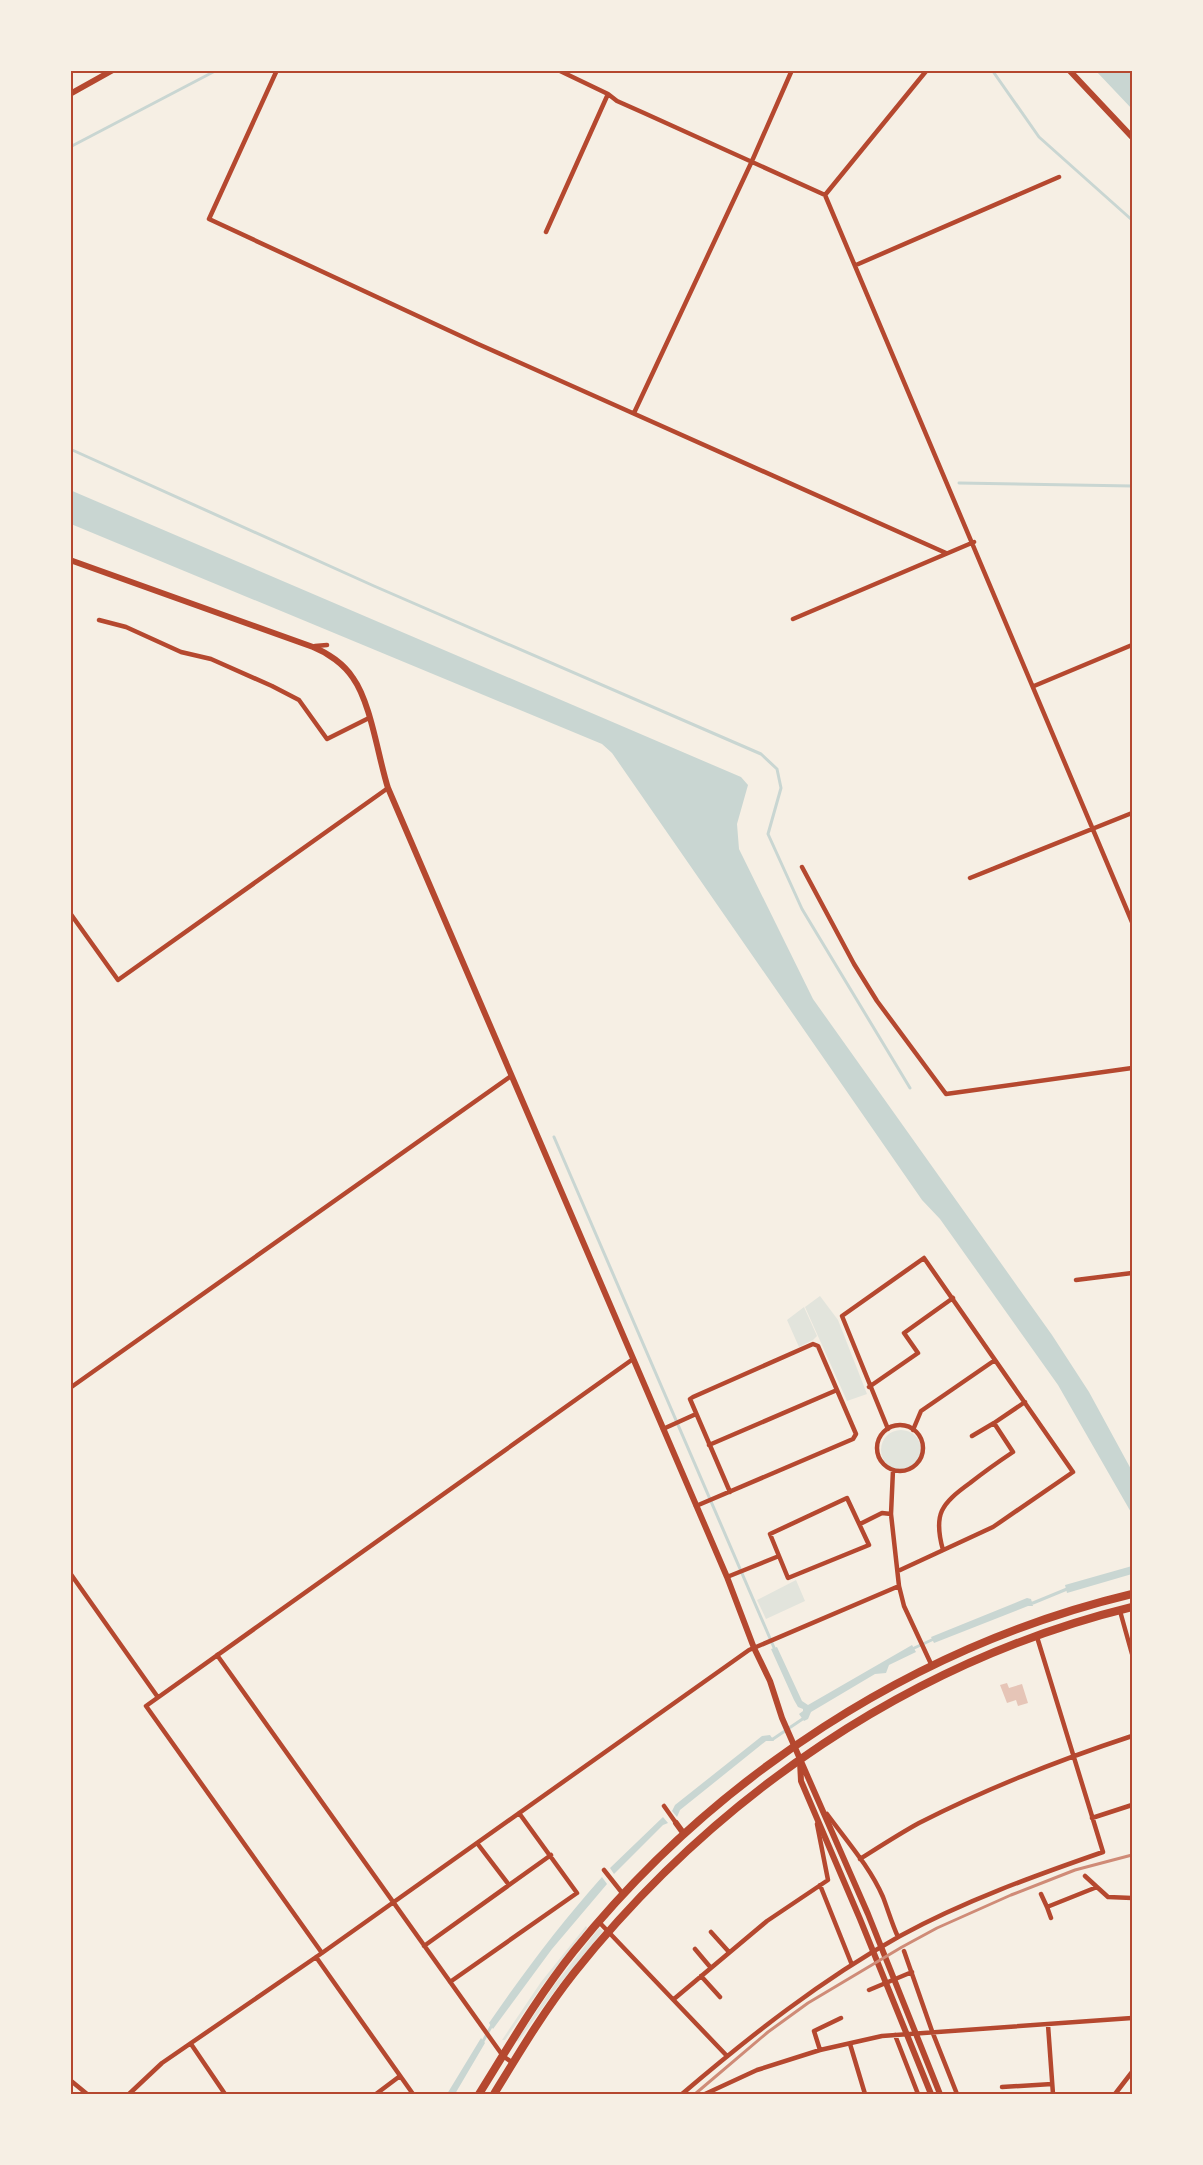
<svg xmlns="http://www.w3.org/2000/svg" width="1203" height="2165" viewBox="0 0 1203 2165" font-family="Signika,sans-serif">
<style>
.green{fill:#e2e4dc}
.water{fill:#c9d6d2}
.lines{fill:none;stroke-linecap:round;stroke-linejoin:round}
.stream{stroke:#c9d6d2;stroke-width:3}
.building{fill:#e6c5b7}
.minor{stroke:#b5482f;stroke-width:4.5}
.tertiary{stroke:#b5482f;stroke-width:6}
.trunk{stroke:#b5482f;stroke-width:8}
.rail{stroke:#cf8b77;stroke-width:3}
.neatline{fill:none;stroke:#b5482f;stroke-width:2}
</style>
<rect width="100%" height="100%" fill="#f6efe4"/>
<path class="green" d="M820,1296l18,24 29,74 -20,7 -42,-94z
M804,1307l13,29 -4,4 -14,7 -12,-27z
M881 1450a20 20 0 1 1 40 0a20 20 0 1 1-40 0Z
M796,1580l9,21 -39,18 -9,-19z
M586,1926l1,2 -43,55 -39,57h-3l39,-58z
M599,1928l4,3 -44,54 -41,57 -1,-2 38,-56z"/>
<path class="water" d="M1096,71h36v38z
M70,490l671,287 7,8 -11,39 2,25 74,150 239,336 37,57 43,79v43l-74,-129 -118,-166 -18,-19 -310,-447 -10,-9 -531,-220z
M1132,1566v8l-65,19 -2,-8z
M1027,1598l4,1 2,7h-5l-94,37 -3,-6z
M912,1645l4,7 -27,13 -3,8 -11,1 -64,38 -3,7 -4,2 -5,-7 4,-3v-2l-5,-2 -4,-7 -23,-51 6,-2 25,54 6,4z
M770,1735l4,6h-8l-86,69 -3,7 -5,-6 3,-6 87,-69z
M663,1817l5,6 -5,2 -49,49 -4,-6z
M602,1877l5,7 -55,65 -59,80 -4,-6c35,-51 72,-100 113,-146z
M481,2038l4,5 -30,51h-8z"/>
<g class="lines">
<path class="stream" d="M992,70l47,67 93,83
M70,147l147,-77
M70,449l304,137 387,168 16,15 4,19 -13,46 34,75 108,179
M959,483l173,3
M554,1137l221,513
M1029,1603h4l34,-14
M912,1649l24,-11
M769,1739h4l31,-21
M482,2043l10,-18"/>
</g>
<path class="building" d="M1007,1683l2,5 13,-4 6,19 -10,3 -2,-6 -9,3 -7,-18z"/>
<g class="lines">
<path class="minor" d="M277,70l-68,149 269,125 468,209
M558,70l50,24 9,7 27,12 181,82
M927,70l-102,125 307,727
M546,232l62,-138
M856,265l203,-88
M634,413l118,-252 40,-91
M793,619l181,-77
M99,620l27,7 55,25 30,7 61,27 27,14 28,39 42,-21
M315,646l12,-1
M1034,686l98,-41
M802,867l52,97 23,37 69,93 186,-26
M970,878l162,-65
M70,913l48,67 270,-192
M1076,1280l56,-7
M869,1387l49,-34 -14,-20 49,-35
M70,1388l441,-312
M877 1448a23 23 0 1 1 46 0a23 23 0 1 1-46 0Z
M663,1429l33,-15
M888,1429l-46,-113 82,-58 149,214 -80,55 -95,44
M913,1430l8,-19 74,-51
M972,1436l22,-13
M709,1445l128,-55
M893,1470l-2,44 8,72 5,20 28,60
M847,1498l22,47 -81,33 -18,-44z
M696,1506l157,-67 3,-5 -38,-88 -5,-2 -120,53 -3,2 40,93
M860,1524l22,-11 9,1
M943,1550c-10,-36 -2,-46 27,-67 14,-11 28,-21 43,-31l-19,-29 31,-21
M70,1573l87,123
M727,1577l52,-21
M1120,1611l12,43
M217,1655l286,401 10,7
M664,1806l12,17
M827,1814c19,26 43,53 56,83 5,13 9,27 15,40
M1092,1818l40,-13
M477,1843l32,42
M860,1859c19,-12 39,-25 59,-36 69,-35 140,-63 213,-87
M604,1870l19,24
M1085,1876l12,11
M820,1885l32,80
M1041,1894l6,13
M1051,1918l-4,-11 50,-20 11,10 24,1
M599,1922l128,134
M711,1932l18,20
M424,1946l127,-91
M695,1949l16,19
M904,1951l28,80 25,63
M322,1953l-176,-247 487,-347
M316,1957l97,137
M701,1976l19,21
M450,1982l127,-89 -58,-80
M869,1990l43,-18
M674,1999l93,-78 61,-41 -11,-56
M1048,2025l5,69
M895,2035l23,59
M191,2044l34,50
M850,2044l15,50
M820,2050l-6,-19 27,-13
M70,2080l17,14
M1002,2087l50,-3
M129,2094l33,-31 160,-110 427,-303 150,-64
M376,2094l24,-18
M682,2094c68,-58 139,-114 218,-158 64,-35 134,-60 203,-84l-66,-215
M705,2094l52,-24 63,-20 62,-14 250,-18
M1115,2094l17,-22"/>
<path class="tertiary" d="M1069,70l63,67
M70,94l43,-24
M70,560l243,87c15,6 31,17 40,31 18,25 25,79 35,110l339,789 27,71 16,33 12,37 86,196 72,180
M800,1762l1,19 59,138 71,175
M676,1823l8,11"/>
<path class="trunk" d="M479,2094c30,-48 59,-98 95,-143 140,-174 340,-305 558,-357
M494,2094c25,-41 50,-83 80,-121 141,-177 337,-312 558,-366"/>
<path class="rail" d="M695,2094l73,-62 40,-29 94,-56 35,-19 74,-33 64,-25 57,-15"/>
</g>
<rect width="1203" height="2165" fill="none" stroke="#f6efe4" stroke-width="144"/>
<rect x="72" y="72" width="1059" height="2021" class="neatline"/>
</svg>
